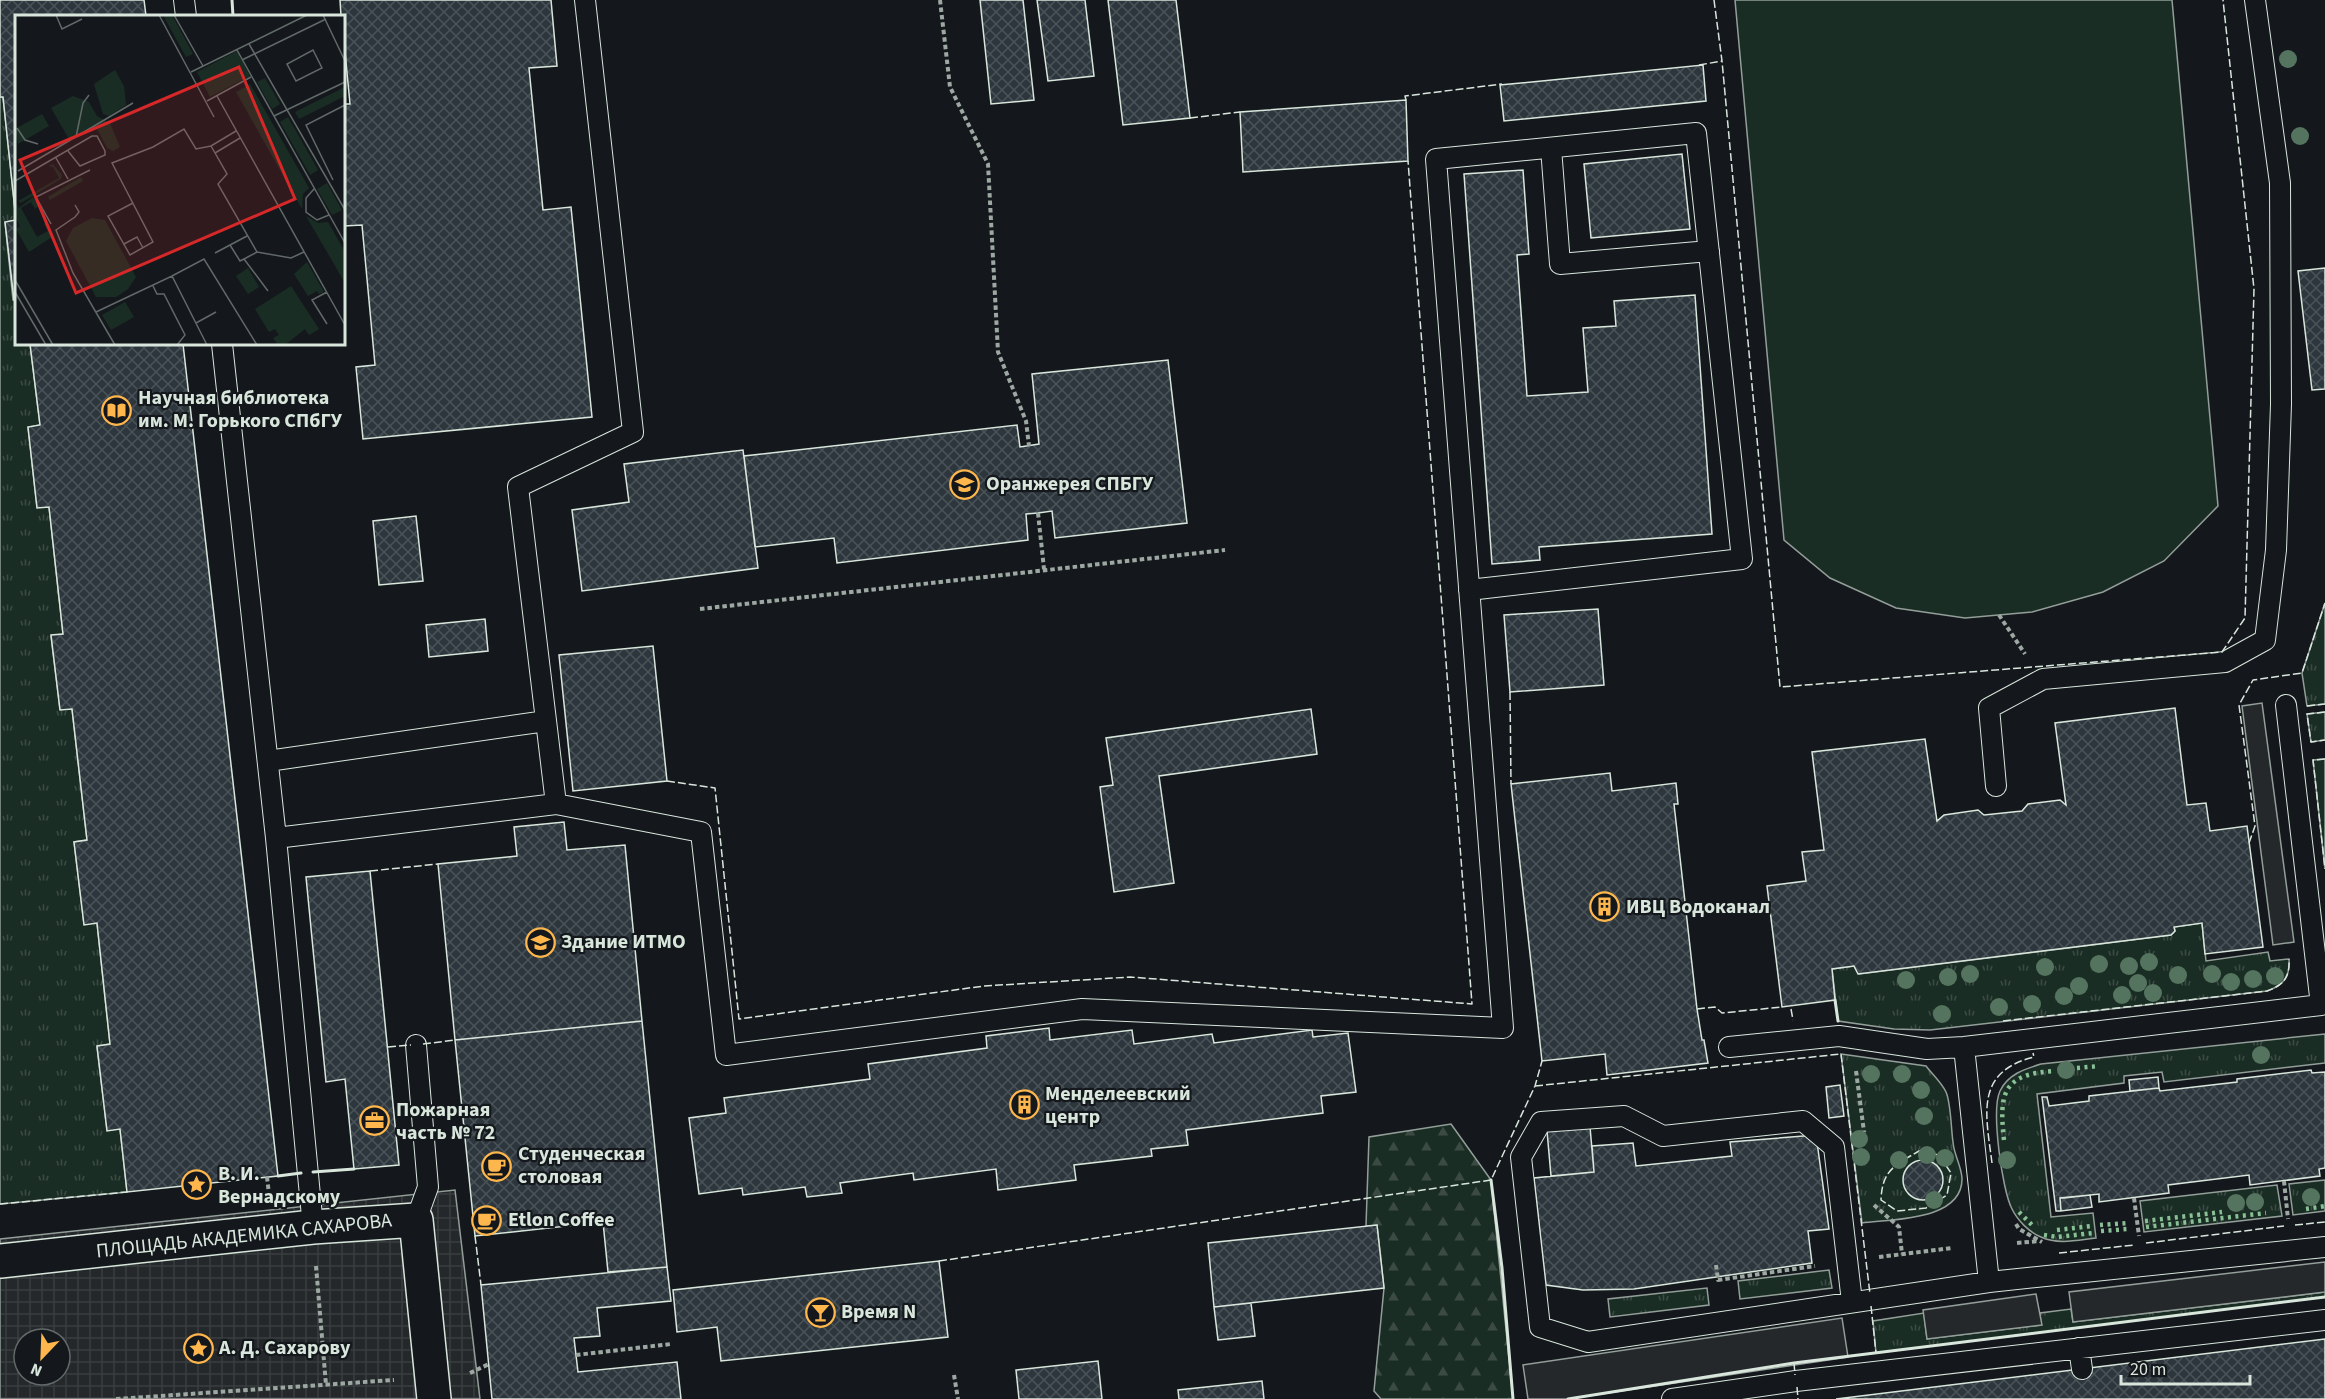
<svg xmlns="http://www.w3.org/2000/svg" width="2325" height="1399" viewBox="0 0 2325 1399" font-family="'Source Sans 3',sans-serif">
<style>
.grass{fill:url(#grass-tufts);stroke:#939e99;stroke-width:1.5}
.forest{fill:url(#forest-firs);stroke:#939e99;stroke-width:1.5}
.pitch{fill:#1a2d24;stroke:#939e99;stroke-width:1.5}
.parking{fill:#24282b;stroke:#939e99;stroke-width:1.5}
.plaza{fill:url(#plaza-grid);stroke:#939e99;stroke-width:1.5;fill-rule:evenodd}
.building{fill:url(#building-cross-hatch);stroke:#d8e6dc;stroke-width:1.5}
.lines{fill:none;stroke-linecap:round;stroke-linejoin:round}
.service-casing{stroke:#d8e6dc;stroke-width:22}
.minor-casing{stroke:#d8e6dc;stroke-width:36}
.path{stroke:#9da8a2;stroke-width:4;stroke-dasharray:4.5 3;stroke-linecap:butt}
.service{stroke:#14181c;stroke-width:20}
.minor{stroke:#14181c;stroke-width:33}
.hedge{stroke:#8ac095;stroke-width:4.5;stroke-dasharray:3 4.5;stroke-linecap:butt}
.fence{stroke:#d8e6dc;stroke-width:1.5;stroke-dasharray:8 3;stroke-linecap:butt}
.wall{stroke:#d8e6dc;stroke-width:3}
.tree{fill:#55745f}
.labels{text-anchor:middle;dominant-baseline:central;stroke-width:4.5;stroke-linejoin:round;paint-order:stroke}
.poi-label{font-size:20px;font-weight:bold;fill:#d8e6dc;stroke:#14181c;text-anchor:start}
.street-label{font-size:20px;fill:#d8e6dc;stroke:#14181c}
.inset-road{fill:none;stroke:#626a69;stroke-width:1.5}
.view{fill:#d62828;fill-opacity:0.15;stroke:#d62828;stroke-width:3}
.inset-edge{fill:none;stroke:#d8e6dc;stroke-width:3}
</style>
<defs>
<pattern id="grass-tufts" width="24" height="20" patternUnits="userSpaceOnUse" patternTransform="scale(1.5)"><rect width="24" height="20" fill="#1a2d24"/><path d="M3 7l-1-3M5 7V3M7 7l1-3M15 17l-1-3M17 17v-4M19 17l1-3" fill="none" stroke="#3b4b43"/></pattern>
<pattern id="forest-firs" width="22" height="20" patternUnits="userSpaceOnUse" patternTransform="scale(1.5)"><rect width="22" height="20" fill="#1a2d24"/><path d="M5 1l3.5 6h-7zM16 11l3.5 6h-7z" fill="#3b4b43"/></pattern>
<pattern id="plaza-grid" width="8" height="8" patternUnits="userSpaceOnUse" patternTransform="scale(1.5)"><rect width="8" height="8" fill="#24282b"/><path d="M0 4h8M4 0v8" fill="none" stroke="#393d3f"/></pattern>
<pattern id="building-cross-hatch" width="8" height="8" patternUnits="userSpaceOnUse" patternTransform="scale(1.5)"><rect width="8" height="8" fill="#2c363c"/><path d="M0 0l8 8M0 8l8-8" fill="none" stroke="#4a5358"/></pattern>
</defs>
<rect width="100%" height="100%" fill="#14181c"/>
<path class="grass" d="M0,97h3l13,123 -11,2 8,78h3v44h14l10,81 -12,2 9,80h12l14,127 -12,2 9,73h12l15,131 -13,2 10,82 13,-1 13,121 -13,3 10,83 13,-1 7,63 -127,12z
M2325,603v101l-18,2 -5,-33z
M2325,712v28l-14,2 -4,-28z
M2325,759v110l-12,-109z
M2202,923l4,38 62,-9 2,9 19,-2c1,18 -5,26 -22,32l-337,39 -36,-1 -56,-8 -6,-52 22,-3 5,8 312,-39 4,-4 -1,-4z
M2325,1034v29l-161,19 -2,-10 -38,4v7l-87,11 14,123 42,-4 3,25c-18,2 -38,7 -55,-1 -12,-5 -23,-16 -29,-28 -10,-19 -21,-99 -12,-118 8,-17 25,-22 41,-27z
M1841,1054l85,12c6,8 16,17 20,26 5,11 5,37 7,50 1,13 8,23 9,36 1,43 -70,41 -100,45z
M2325,1180v31l-32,4 -4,-31z
M2277,1185l5,31 -138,16 -4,-31z
M1829,1270l3,18 -92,11 -2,-18z
M1707,1288l2,17 -99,12 -2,-18z
M2325,1292v5l-449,56 -3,-32 51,-8 3,26 114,-14 -1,-12 31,-4 2,13z"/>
<path class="forest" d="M1451,1124l40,56 22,219h-132l-7,-8 10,-103 -7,-63 -11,1 3,-89z"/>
<path class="pitch" d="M1735,0h437l46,506 -54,55 -61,31 -71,20 -67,6 -69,-10 -66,-30 -46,-38z"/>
<path class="parking" d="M2262,703l32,239 -21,3 -31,-239z
M2325,1262v30l-252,30 -4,-30z
M2036,1294l6,31 -115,14 -4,-29z
M1842,1318l6,39 -280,42h-40l-5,-34z"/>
<path class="plaza" d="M455,1190l25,209h-480v-160zM24,1339h36v36h-36z"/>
<path class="building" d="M0,0h144l2,16h-130v284h-2l-9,-78 11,-2 -13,-123h-3z
M340,0h211l6,66 -28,2 14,142 28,-3 21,210 -229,22 -7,-72 19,-2 -13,-140 -18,1v-122h6l-6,-63v-25h-3z
M980,0h43l11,100 -43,4z
M1037,0h48l9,76 -46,5z
M1108,0h68l14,118 -67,7z
M1703,65l3,36 -202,20 -4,-36z
M1406,100l2,61 -165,11 -3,-60z
M1682,154l8,75 -99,9 -7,-74z
M1523,170l6,84 -12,1 10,141 61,-4 -5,-64 33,-2 -2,-25 81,-6 17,239 -173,13 1,13 -48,4 -28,-390z
M2325,268v121l-13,1 -14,-119z
M30,344h153l95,832 -151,16 -7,-63 -13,2 -10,-85 13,-2 -13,-121 -13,2 -10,-83 13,-2 -15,-131 -12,1 -9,-75 12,-1 -14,-127 -12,1 -9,-81 12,-2z
M1168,360l19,163 -132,15 -3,-27 -14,2 -12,1 2,26 -191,23 -3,-25 -79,9 -11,-91 273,-31 3,22 19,-3 -7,-70z
M743,450l15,118 -176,23 -10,-81 57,-8 -5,-38z
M416,516l7,65 -44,4 -6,-64z
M1598,609l6,76 -94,7 -6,-77z
M485,619l3,32 -59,6 -3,-32z
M653,646l14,135 -94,10 -14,-136z
M2175,708l12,97 19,-2 4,28 37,-5 16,121 -58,7 -3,-31 -28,4 1,4 -4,4 -313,39 -4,-8 -22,3 3,31 -53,7 -15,-121 39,-5 -4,-29 22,-2 -12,-98 113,-13 12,82 7,-6 34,-5 6,5 38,-4 6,-7 32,-4 6,5 -11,-82z
M1311,709l6,45 -158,22 15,107 -60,9 -14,-105 13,-2 -7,-47z
M1610,773l2,18 64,-8 2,21h-4l23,205 5,31h2l4,23 -101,12 -2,-21 -63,7 -31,-277z
M564,822l3,28 58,-5 17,176 -187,19 -17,-176 79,-8 -3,-29z
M370,871l29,294 -45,4 -9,-90 -19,3 -20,-205z
M642,1021l25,246 -59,5 -5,-50 -128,14 -20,-196z
M1049,1028l1,12 82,-10 2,14 78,-10 2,9 98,-13 1,7 35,-4 8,59 -35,4 2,17 -137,17 2,15 -37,4 1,7 -78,9 2,15 -78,10 -2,-21 -82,11 -1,-7 -73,10 2,10 -35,4 -2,-10 -62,8 -1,-7 -43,6 -10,-76 37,-5 -2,-15 146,-19 -2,-15 119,-16 -1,-12z
M2311,1070l1,3 13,-1v96l-6,1 1,7 -70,9 -1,-10 -81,10 1,8 -70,9v-8l-35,4h-4l1,13h-5l-14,-114h5l2,9 40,-5v-5l70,-8 1,3 77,-9v-3z
M2158,1077l1,11 -29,3 -1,-11z
M1840,1085l4,31 -15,2 -3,-31z
M1590,1127l4,45 -43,4 -4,-45z
M1816,1135l13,94 -21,2 4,32 -178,26 -51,1 -37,-5 -12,-107 60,-6 -2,-26 41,-3 3,23 96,-10 -2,-14z
M1903 1180a20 20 0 1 1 40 0a20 20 0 1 1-40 0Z
M2090,1195l2,12 -31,4 -1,-13z
M1377,1225l7,63 -170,19 -6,-64z
M939,1261l9,76 -227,24 -4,-34 -40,5 -4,-42z
M667,1267l4,34 -74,7 3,28 -26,2 4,34 99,-10 4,37h-189l-11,-114z
M1251,1303l4,33 -37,4 -4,-33z
M2325,1339v60h-489z
M1098,1361l4,38h-83l-3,-29z
M1262,1381l2,18h-85l-1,-9z"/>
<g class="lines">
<defs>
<path id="service" d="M184,0l2,16
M1551,148l9,116 149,-13
M222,344l54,494 37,389
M268,761l278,-40
M1996,786l-7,-78 54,-29 182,-17 40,-22 11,-90 5,-146 -1,-221 -25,-183
M556,804l-38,-317 115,-55 -48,-432
M276,838l280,-34 145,28 25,223 356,-46 421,19 -67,-869 260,-26 46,426 -273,31
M1729,1047l110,-11 88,13 37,-2 357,-42 -35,-300
M1964,1047l25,235
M416,1220l12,-33 -12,-142
M1852,1302l-18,-155 -31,-26 -140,15 -39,-20 -83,6 -20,35 19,170 48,15 401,-60 336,-35
M2079,1348l3,21
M1672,1399l124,-18 529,-61"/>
<path id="minor" d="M0,1261l313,-34 103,-7 18,179"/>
</defs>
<use href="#service" class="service-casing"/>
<use href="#minor" class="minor-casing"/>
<path class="path" d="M940,0l10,87 38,77 10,188 28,69 3,25
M1038,513l6,56
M700,609l525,-59
M1999,615l26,39
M1856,1071l8,61
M267,1177l2,17
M2284,1181l4,38
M2134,1198l5,38
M1874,1205l25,22 3,27
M2016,1224l3,5 23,13
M2017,1243l22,-2
M1879,1257l73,-9
M1716,1265l2,15 97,-14
M316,1266l10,119
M576,1355l95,-11
M470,1373l19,-9
M954,1375l4,24
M116,1399l278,-19"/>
<use href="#service" class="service"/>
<use href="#minor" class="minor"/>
<path class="hedge" d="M2077,1068l22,-2
M2004,1140c-5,-46 -2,-66 50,-69
M2306,1209l19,-3
M2019,1212l13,13
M2145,1221l77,-9
M2100,1225l28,-2
M2146,1227l120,-14
M2057,1230l35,-4
M2101,1231l27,-2
M2044,1235l13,2 36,-4"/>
<path class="fence" d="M1714,0l8,61 58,626 442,-35 23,-34 9,-329 -31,-289
M1699,65l23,-4
M1406,100l-1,-4 97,-12
M1190,118l50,-6
M1510,692l1,92
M2307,706l18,-2
M2325,712l-18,2 4,28 14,-2
M2325,759l-12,1 12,109
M667,781l48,7 24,231 245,-33 146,-9 342,27 -64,-843
M2249,843l6,-17 -16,-121 14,-25 49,-7 23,-70
M370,871l68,-7
M1697,1009l18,-2 7,6 60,-6
M1791,1009l2,11
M2003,1021l264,-30c17,-6 23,-14 22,-32
M423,1044l32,-4
M388,1047l23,-2
M1535,1086l306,-32 29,240
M1919,1151l20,4 12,18 -4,22 -21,13 -29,3 -16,-11c1,-30 14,-35 38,-49z
M1992,1163c-6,-48 -18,-91 42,-106l-1,-4
M0,1204l127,-12
M2295,1225l30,-3
M475,1236l6,49
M2146,1243l138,-17
M2059,1253l75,-8
M939,1261l552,-81 44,-94 7,-25
M1871,1306l5,47
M1794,1363l1,12
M1797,1387l1,12"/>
<path class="wall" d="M232,0l1,16
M1835,1000l3,21
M313,1172l41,-3
M278,1176l23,-3
M1491,1180l11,88 11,131
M1568,1399l226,-36 531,-66"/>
</g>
<g class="tree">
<circle cx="2288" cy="59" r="9"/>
<circle cx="2300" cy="136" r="9"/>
<circle cx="2149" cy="962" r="9"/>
<circle cx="2099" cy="964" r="9"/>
<circle cx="2129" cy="966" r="9"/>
<circle cx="2045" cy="967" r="9"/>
<circle cx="1970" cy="974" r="9"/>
<circle cx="2212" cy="974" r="9"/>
<circle cx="2178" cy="975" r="9"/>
<circle cx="2275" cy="976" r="9"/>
<circle cx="1948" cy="977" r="9"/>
<circle cx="2253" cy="979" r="9"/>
<circle cx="1906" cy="980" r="9"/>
<circle cx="2231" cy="982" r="9"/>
<circle cx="2138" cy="983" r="9"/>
<circle cx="2079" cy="986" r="9"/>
<circle cx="2153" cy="993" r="9"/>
<circle cx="2122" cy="995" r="9"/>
<circle cx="2064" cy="996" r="9"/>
<circle cx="2032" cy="1004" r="9"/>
<circle cx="1999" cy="1007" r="9"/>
<circle cx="1942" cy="1014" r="9"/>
<circle cx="2261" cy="1055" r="9"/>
<circle cx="2066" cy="1070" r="9"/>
<circle cx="1871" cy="1074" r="9"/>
<circle cx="1902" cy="1074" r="9"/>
<circle cx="1921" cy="1090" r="9"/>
<circle cx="1924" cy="1116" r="9"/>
<circle cx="1859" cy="1139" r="9"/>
<circle cx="1927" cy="1155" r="9"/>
<circle cx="1861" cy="1157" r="9"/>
<circle cx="1945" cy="1158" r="9"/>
<circle cx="1899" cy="1160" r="9"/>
<circle cx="2007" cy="1160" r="9"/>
<circle cx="2311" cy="1197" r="9"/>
<circle cx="1934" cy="1200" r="9"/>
<circle cx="2255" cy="1202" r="9"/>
<circle cx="2236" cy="1203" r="9"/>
</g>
<defs>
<symbol id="library-ring" viewBox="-11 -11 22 22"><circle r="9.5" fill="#14181c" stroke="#ffb74d" stroke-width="1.5"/><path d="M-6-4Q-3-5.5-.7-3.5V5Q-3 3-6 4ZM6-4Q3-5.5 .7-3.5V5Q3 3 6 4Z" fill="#ffb74d"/></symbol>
<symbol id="university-ring" viewBox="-11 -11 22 22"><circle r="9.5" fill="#14181c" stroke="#ffb74d" stroke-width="1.5"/><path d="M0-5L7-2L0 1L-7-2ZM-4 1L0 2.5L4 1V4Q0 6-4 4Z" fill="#ffb74d"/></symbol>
<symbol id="building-ring" viewBox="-11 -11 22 22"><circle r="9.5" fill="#14181c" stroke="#ffb74d" stroke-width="1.5"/><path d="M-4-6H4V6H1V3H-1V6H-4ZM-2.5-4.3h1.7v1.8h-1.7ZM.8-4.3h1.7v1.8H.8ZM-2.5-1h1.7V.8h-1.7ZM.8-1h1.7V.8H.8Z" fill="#ffb74d"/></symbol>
<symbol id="office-ring" viewBox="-11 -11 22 22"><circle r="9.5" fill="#14181c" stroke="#ffb74d" stroke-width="1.5"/><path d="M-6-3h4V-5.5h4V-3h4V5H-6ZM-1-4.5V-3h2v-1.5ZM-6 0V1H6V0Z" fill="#ffb74d"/></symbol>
<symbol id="cafe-ring" viewBox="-11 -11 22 22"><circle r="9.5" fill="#14181c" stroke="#ffb74d" stroke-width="1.5"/><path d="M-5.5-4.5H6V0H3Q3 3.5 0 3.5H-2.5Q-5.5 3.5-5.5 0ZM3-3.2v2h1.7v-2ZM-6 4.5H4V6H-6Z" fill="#ffb74d"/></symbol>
<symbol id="sight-ring" viewBox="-11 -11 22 22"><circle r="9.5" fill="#14181c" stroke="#ffb74d" stroke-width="1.5"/><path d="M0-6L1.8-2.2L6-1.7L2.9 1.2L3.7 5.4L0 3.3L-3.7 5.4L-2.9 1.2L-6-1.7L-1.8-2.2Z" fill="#ffb74d"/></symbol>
<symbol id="bar-ring" viewBox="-11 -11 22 22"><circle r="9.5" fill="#14181c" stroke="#ffb74d" stroke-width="1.5"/><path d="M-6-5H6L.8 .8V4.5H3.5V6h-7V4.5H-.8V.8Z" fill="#ffb74d"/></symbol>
</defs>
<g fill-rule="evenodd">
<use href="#library-ring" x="100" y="394" width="33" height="33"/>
<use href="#university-ring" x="948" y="468" width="33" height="33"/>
<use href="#building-ring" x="1588" y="890" width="33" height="33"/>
<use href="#university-ring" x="524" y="926" width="33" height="33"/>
<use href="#building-ring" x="1008" y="1088" width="33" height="33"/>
<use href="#office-ring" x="358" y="1104" width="33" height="33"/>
<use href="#cafe-ring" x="480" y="1150" width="33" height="33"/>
<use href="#sight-ring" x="180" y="1168" width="33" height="33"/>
<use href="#cafe-ring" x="470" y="1204" width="33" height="33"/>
<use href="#bar-ring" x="804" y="1296" width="33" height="33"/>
<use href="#sight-ring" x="182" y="1332" width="33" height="33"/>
</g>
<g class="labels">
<g class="poi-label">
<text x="138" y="398">Научная библиотека<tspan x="138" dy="23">им. М. Горького СПбГУ</tspan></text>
<text x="986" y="484">Оранжерея СПБГУ</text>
<text x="1626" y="907">ИВЦ Водоканал</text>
<text x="561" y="942">Здание ИТМО</text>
<text x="1045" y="1094">Менделеевский<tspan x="1045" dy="23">центр</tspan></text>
<text x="396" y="1110">Пожарная<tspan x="396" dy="23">часть № 72</tspan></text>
<text x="518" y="1154">Студенческая<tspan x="518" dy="23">столовая</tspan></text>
<text x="218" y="1174">В. И.<tspan x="218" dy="23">Вернадскому</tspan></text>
<text x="508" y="1220">Etlon Coffee</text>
<text x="841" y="1312">Время N</text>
<text x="219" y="1348">А. Д. Сахарову</text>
</g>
<g class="street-label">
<text transform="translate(244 1236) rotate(-6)">ПЛОЩАДЬ АКАДЕМИКА САХАРОВА</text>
</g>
</g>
<g transform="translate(15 15)">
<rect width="330" height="330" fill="#14181c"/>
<path d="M148,0h9l21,39 -7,3zM222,36l13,25 -40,21 -13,-25zM250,63l15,26 -8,5 -15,-27zM235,69l59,104 -6,6 -1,15 -66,-117zM330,72v9l-46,23 -4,-7zM273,102l30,53 -8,5 -30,-53zM38,149l9,11 -1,4 -40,24 -3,-2 41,-23 -6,-11 -5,-1zM66,162l2,4 -33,19 -2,-3 -7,4zM312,168l15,27 -10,5 -15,-26zM18,182l6,9 -4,3 -4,-7 -10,6 16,29 11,-6 -4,-7 3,-2 5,15 -23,15 -13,-23 4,-3 -5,-10v-15l4,7zM291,201l12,7 10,-1 17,30v31zM292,247l17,30 -5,2 -2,-3 -9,5 -14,-22zM233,253l11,19 -11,7 -12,-18zM276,271l28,43 -10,6 -4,-6 -20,16h-7l-5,-7 6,-3 -4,-6 -6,3 -14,-23z" fill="#1a2d24"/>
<path d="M100,55l9,16 2,19 -17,11 -6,-2 -9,-30zM58,81l16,6 8,14 13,7 10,24 -7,4 -6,-3 -11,-21 -27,12 -18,-31zM27,99l7,12 -31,18 -3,-15z" fill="#1a2d24"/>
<path d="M77,203l13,2 31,57 -8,12 -12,8h-20l-30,-56 7,-13zM110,287l9,15 -23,13 -9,-15z" fill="#1a2d24"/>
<path class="inset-road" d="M41,0l6,14 20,-10M144,0l55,102M159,0l29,51M308,0l22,46M234,29l96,166M222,35l108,193M298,35l9,18 -26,13 -9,-17zM227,45l84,-41M176,57l116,-57M202,81l128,229M192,86l44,-24M259,101l71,-34M2,113l8,12 13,4M61,122l7,-34 6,-8M196,131l16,28 -9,10 39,68M200,138l25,-15M41,143l12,21M3,156l115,-68M318,165l-27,-55 39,-20M0,166l77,-45h5l8,15v4l-25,11 -12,-15M299,174l-8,9v14l11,8 12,-5M118,188l-25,13 22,39 23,-13 -41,-79 41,-16 31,-18 12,20 15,-3 25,-15M60,190l4,7 -4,5 -19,13 17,43 42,72M36,209l-15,-27 54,-27M109,229l13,-7 6,11M215,230l10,16 4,-2M200,238l32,-17M157,261l32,-17 53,86M0,265l38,65M138,271l4,8h7l21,41 -8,10M253,276l-24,-32 13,-7 34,6 13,-6M0,277l31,53M81,297l76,-36 35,69M181,308l20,-11M312,309l-15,-24 15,-8"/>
<path class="view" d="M224,52l56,132 -219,94 -56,-133z"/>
<rect width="330" height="330" class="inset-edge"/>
</g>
<g transform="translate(42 1357) rotate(203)"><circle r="28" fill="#14181c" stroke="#626a69" stroke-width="1.5"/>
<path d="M0-4.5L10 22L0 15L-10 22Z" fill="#ffb74d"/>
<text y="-9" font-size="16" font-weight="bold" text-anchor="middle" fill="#d8e6dc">N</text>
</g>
<path d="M2121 1375v9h129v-9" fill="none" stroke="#d8e6dc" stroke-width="3"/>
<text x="2130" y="1375" font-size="18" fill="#d8e6dc" stroke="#14181c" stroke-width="4.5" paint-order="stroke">20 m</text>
</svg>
